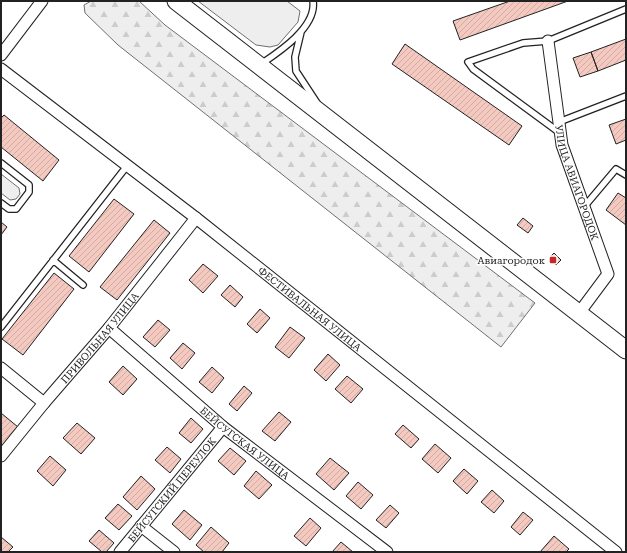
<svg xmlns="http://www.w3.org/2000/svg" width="627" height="553" viewBox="0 0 627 553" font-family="'Roboto Serif',serif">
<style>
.green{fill:#eee;stroke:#6f6f6f}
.forest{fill:url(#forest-firs);stroke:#6f6f6f}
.building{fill:url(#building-hatch);stroke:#222}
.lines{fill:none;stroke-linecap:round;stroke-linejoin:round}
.lane-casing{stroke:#222;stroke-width:8}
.street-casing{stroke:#222;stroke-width:13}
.primary-casing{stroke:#222;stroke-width:19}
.lane{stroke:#fff;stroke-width:5.5}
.street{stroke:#fff;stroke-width:11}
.primary{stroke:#fff;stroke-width:17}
.poi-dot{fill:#c62828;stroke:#fff;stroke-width:1.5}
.labels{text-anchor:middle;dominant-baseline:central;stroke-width:3;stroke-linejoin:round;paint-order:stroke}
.street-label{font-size:10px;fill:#222;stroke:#fff}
.poi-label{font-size:10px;fill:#222;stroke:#fff;text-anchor:end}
</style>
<defs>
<pattern id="forest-firs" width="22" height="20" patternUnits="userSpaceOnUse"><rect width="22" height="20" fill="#eee"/><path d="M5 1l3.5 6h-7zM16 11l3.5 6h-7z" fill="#ccc"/></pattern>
<pattern id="building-hatch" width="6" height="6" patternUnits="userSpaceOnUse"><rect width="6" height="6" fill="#f3c9c0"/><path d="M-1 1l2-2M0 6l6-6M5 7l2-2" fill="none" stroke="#d0aca5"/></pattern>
</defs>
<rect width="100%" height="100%" fill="#fff"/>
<path class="green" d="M198,1h89l13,10 -2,11 -20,23 -8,2 -14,-2z
M1,174l18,14 1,6 -4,5 -6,1 -9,-7z"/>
<path class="forest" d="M91,1h48l26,24 370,278 -34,44 -383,-302 -33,-32 -1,-8z"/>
<path class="building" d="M510,1h58l-108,39 -7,-19z
M626,39v21l-28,11 -7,-19z
M405,44l117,82 -13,19 -117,-81z
M591,52l7,19 -18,6 -7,-19z
M4,115l55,45 -16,21 -42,-34v-29z
M626,119v21l-10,4 -7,-19z
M618,193l8,5v27l-20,-15z
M114,199l20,15 -45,58 -20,-16z
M523,218l10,8 -5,7 -11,-8z
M154,220l16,13 -53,67 -17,-13z
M1,222l6,5 -6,8z
M554,253l7,7 -5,5 -7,-7z
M203,264l15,12 -15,17 -14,-13z
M54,273l20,16 -51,66 -21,-16z
M230,285l13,12 -8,10 -14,-12z
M260,309l10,9 -13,15 -10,-9z
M158,320l12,10 -15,17 -12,-10z
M290,327l15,11 -16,20 -14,-11z
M183,343l12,10 -13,16 -12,-11z
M328,354l12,11 -14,16 -12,-11z
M123,366l14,13 -14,16 -14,-13z
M212,367l12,11 -12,15 -13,-11z
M347,376l16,13 -12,14 -16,-14z
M244,386l8,7 -15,18 -8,-7z
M279,412l12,10 -16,19 -13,-10z
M1,413l17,14 -17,22z
M191,418l12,11 -12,14 -12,-10z
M77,423l18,15 -14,16 -18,-16z
M403,425l16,14 -8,9 -16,-14z
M435,444l16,14 -13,15 -16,-14z
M167,447l14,12 -11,14 -15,-13z
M230,448l16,13 -12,14 -16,-14z
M50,456l16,14 -13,16 -16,-15z
M330,458l19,15 -15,17 -18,-16z
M464,469l14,12 -11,13 -14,-13z
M256,471l16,14 -13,14 -15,-13z
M141,476l14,13 -18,21 -14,-13z
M358,482l15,13 -12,14 -15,-13z
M492,490l12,11 -10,12 -13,-11z
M118,504l14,12 -13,14 -14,-12z
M390,505l9,8 -13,15 -10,-8z
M184,510l18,15 -12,15 -18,-16z
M523,512l10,8 -13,15 -9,-8z
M310,518l11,10 -15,18 -12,-10z
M211,527l18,16 -7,9h-18l-8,-7z
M99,530l15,13 -8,9h-4l-13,-11z
M554,536l15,13 -3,3h-26z
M1,537l12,10 -5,5h-7z
M341,542l12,10h-21z"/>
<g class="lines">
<defs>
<path id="lane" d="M301,32l-6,25 1,14 21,32
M261,64c18,-12 56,-37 52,-63
M559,122l67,-26
M560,133l-87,-64 -5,-7 55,-19 25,-2 78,-32
M1,163l28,22v7l-13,17h-7l-8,-6
M584,207l32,-38 10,6
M53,260l30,25
M1,327l126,-161"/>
<g id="street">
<path id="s1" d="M548,41l14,104 46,129 -29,39"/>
<path d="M1,55l41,-54"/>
<path id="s2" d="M1,69l195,149 420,334"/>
<path id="s3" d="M109,328l114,99 164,125"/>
<path d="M1,368l43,35"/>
<path id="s4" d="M1,456l43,-53 65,-75 87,-110"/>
<path d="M141,526l33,26"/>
<path id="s5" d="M120,552l103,-125"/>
</g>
<path id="primary" d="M176,1l450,349"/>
</defs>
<use href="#lane" class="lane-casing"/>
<use href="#street" class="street-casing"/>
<use href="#primary" class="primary-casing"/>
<use href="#lane" class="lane"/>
<use href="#street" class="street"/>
<use href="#primary" class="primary"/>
</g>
<rect class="poi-dot" x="549" y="256" width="8" height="8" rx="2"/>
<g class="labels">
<g class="street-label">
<text stroke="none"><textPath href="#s1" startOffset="145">УЛИЦА АВИАГОРОДОК</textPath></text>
<text stroke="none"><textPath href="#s2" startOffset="391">ФЕСТИВАЛЬНАЯ УЛИЦА</textPath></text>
<text stroke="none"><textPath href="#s4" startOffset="154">ПРИВОЛЬНАЯ УЛИЦА</textPath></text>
<text stroke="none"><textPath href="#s3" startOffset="178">БЕЙСУГСКАЯ УЛИЦА</textPath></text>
<text stroke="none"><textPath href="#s5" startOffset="81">БЕЙСУГСКИЙ ПЕРЕУЛОК</textPath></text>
</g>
<g class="poi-label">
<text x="545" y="260">Авиагородок</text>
</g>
</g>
<rect width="627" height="553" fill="none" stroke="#222222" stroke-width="4"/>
</svg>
